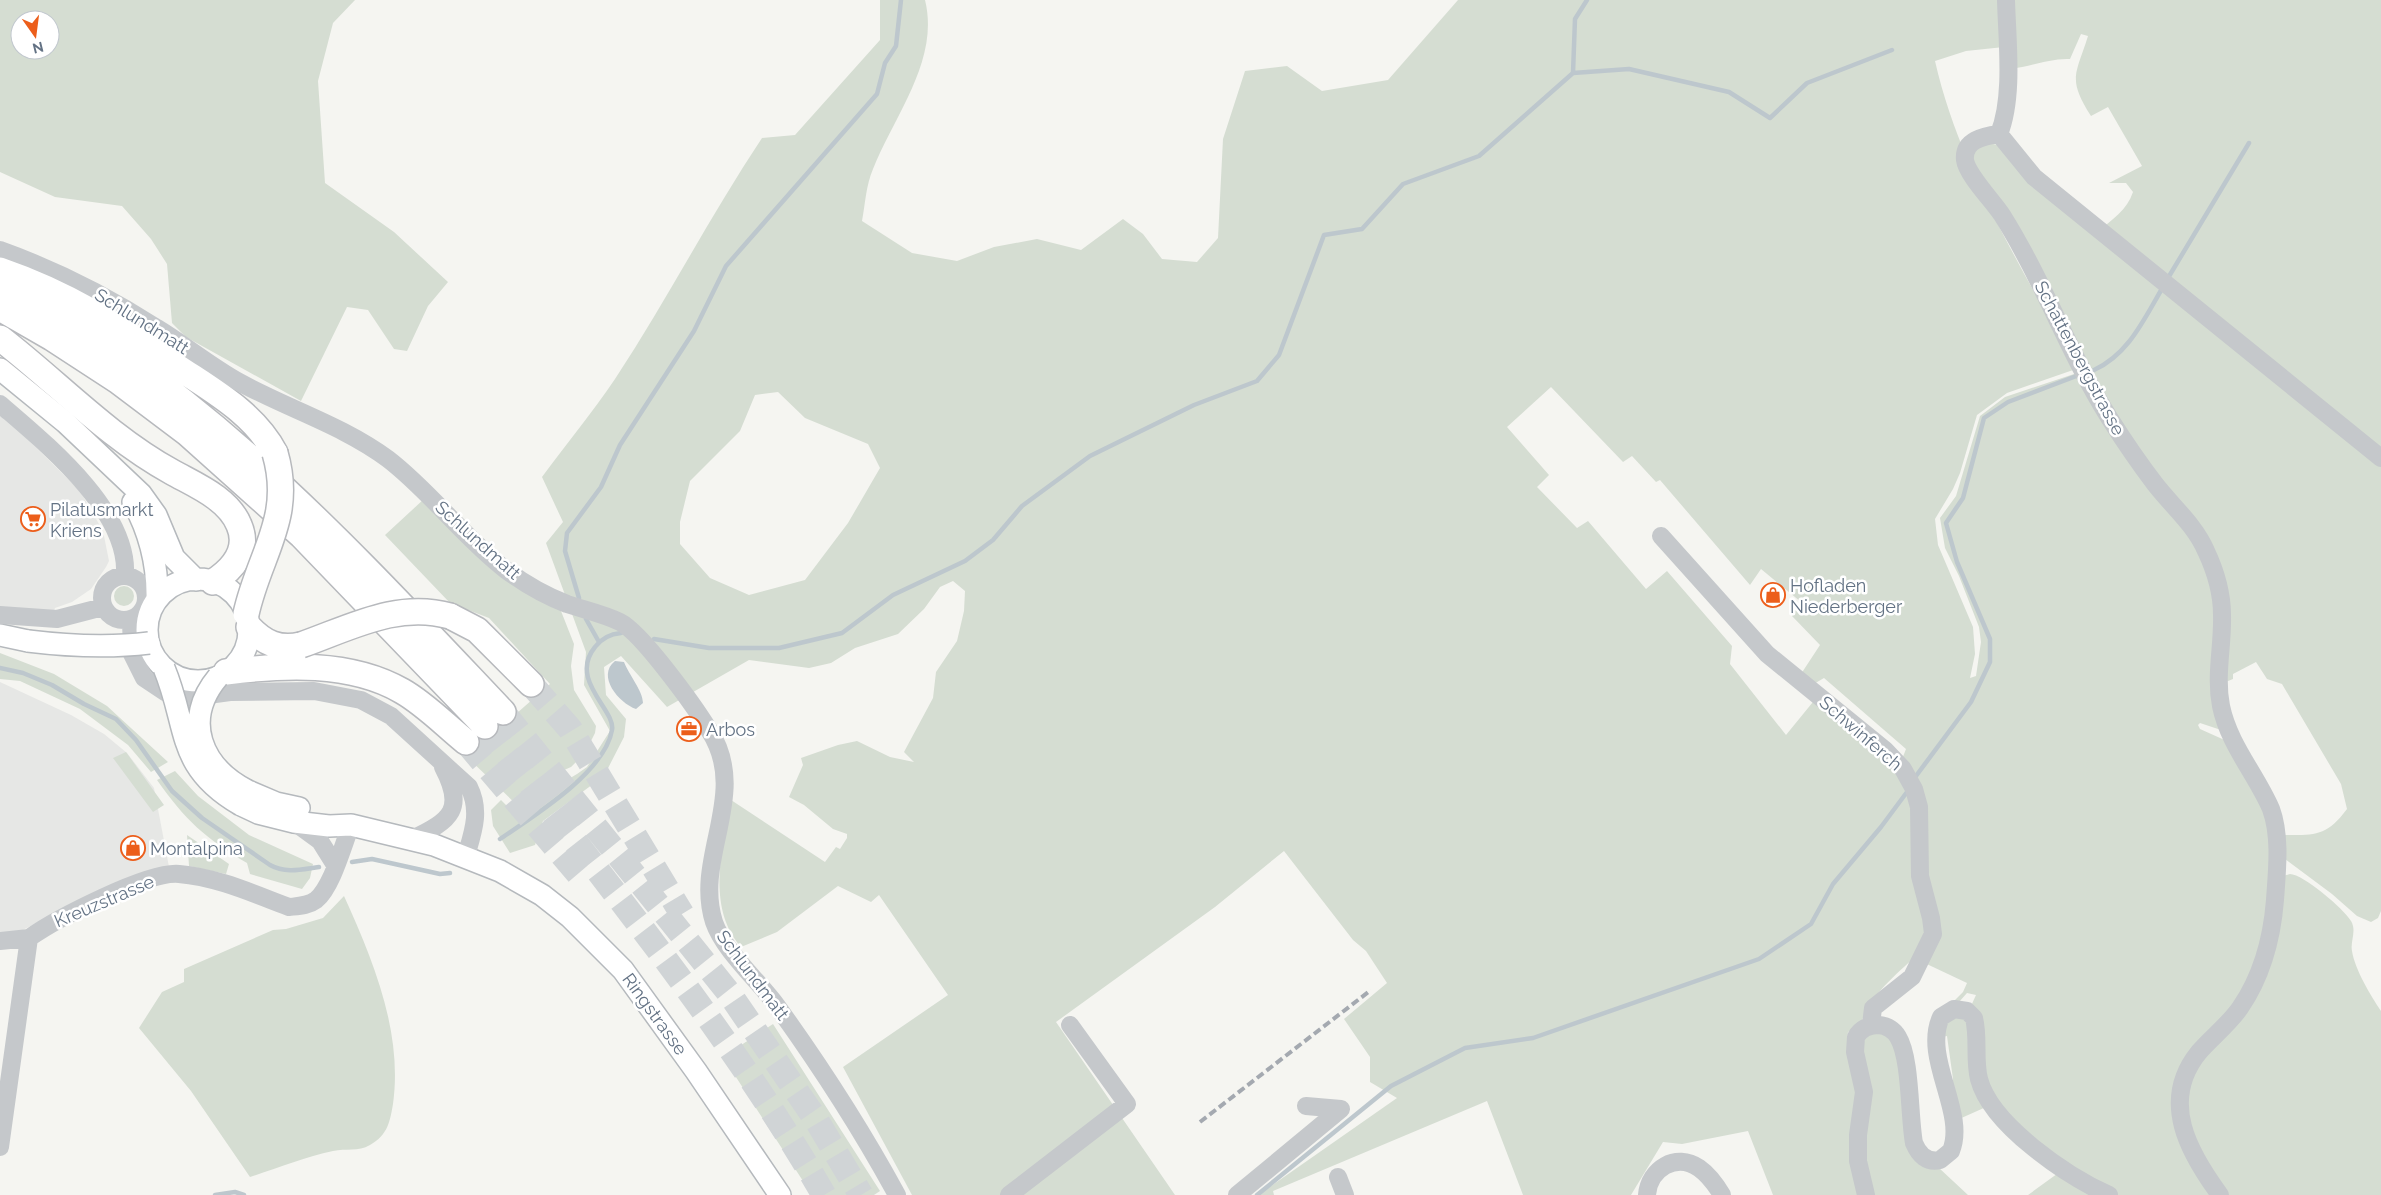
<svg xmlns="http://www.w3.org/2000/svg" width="2381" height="1195" viewBox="0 0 2381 1195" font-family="Raleway,sans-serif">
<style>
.built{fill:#e6e7e5}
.green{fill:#d5ddd2;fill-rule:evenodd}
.water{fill:#bdc7cd}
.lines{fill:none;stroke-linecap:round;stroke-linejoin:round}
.stream{stroke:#bdc7cd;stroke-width:4.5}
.highway-tunnel{stroke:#d0d4d6;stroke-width:25;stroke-dasharray:25 12;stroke-linecap:butt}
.major-casing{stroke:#b5b9bd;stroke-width:24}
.highway-casing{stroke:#b7b9bd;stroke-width:28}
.minor{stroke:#c5c8cb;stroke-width:18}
.major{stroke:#fff;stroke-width:21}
.highway{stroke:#fff;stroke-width:25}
.rail{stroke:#a4a9b0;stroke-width:4;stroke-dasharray:8 4;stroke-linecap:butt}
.major-bridge-casing{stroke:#b5b9bd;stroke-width:24;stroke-linecap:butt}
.highway-bridge-casing{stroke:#b7b9bd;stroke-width:28;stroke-linecap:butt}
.major-bridge{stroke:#fff;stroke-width:21}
.highway-bridge{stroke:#fff;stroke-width:25}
.labels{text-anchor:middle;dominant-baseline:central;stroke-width:5;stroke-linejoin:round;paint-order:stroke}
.street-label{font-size:18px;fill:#637284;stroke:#fff}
.poi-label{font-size:18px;fill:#637284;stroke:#fff;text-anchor:start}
</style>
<rect width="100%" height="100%" fill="#f5f5f1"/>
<path class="built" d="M0,412l80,79 23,40 6,30 -3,6 -15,22 -19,13 -17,6 -1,3 -54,-3z
M0,682l71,33 33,19 23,19 27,35 15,79 -90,33 -58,31 -21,3z"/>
<path class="green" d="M0,0h355l-22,23 -15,58 7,102 69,49 54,50 -20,24 -21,45 -13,-2 -26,-39 -21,-3 -46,94 -115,-64 -14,-14 -5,-59 -16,-25 -29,-33 -67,-9 -55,-25zM20,20h30v30h-30z
M880,0h45c15,60 -31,116 -52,169 -7,16 -8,36 -11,52l50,32 45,8 37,-14 43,-8 44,11 42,-31 20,15 19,25 35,3 21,-24 5,-99 22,-68 42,-5 35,25 66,-11 70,-80h546v47l-38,4 -31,10c25,110 89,209 141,308l-69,24 -30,22 -17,58 -7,16 -18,30 3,26 35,82 2,27 -5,24 6,-2 5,-34 -2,-15 -20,-51 -14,-28 -5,-30 16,-22 24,-80 25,-19 72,-24 115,161 25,65 7,132 -24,-8 -2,2 2,4 29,13 40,74 3,69 -18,89 -78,125 39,96h-97l-19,-8 -73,-52 -37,-44 -18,-85 5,-11 -9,-2 -8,9 -5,-1 9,-9 4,-9 -53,-25c-18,16 -50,44 -53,68l-13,6 -1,8 12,43 1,112h-87l-25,-64 -66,13 -19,-2 -32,53h-108l-36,-94 -214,90 1,4h-16l139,-97 -27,-16v-25l-26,-38 43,-36 -21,-32 -13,-11 -69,-89 -69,56 -159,115 119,173h-263l-69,-128 105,-72 -69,-100 -8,7 -33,-16 -61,46 -36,15c-35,-39 -19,-100 -10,-147l94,62 11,-15 4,2 7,-11v-4l-14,-5 -29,-24 -15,-8 14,-32 -2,-7 37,-13 19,-4 33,16 24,5 -10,-10 29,-54 3,-26 21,-31 7,-30 1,-20 -12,-10 -13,6 -16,22 -26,25 -43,14 -24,15 -22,5 -60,-8 -82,47 -46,-51 -17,11 2,28 20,24 -2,18 -20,39 -61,45 -8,24 -25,8 -17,-27 -2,-16 10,-10 12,12 64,-38 10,-7 23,-36 -26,-46 2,-33 -40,-109 17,-21 -21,-45c24,-33 51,-65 73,-98 52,-79 95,-163 147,-241l33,-3 85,-95zM1551,387l72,75 9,-6 24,26 4,-2 90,105 11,-16 40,33 -9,14 28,29 -19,29 11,11 12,-7 82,71 -9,23 -80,-75 -31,38 -56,-71 2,-18 -65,-75 -21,18 -58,-68 -11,7 -40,-41 12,-12 -42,-48zM778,392l27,26 63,26 12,24 -32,55 -43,57 -56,15 -39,-17 -30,-34v-22l10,-41 50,-50 15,-36z
M2009,0h372v911l-3,7 -7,4 -14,-6 -25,-22 -47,-35 -3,-24c33,0 44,2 65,-26l-6,-25 -59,-100 -15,-5 -11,-17 -23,12v5l-10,4 -1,-96 -72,-115 -174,-299 -5,-18c6,-8 15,-14 26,-10l100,87c15,-12 30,-22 36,-40l-7,-9h-17l33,-17 -34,-59 -17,9c-24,-38 -15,-41 -3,-80l-7,-2 -11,25c-21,-1 -39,8 -60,10z
M424,499l135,107 15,38 -3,22 3,24 22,36 -1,7 -10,20 -14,14 -32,14 -20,26 -52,-50 83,-73 -61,-66 -39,-15 -65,-68z
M114 596a10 10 0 1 1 20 0a10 10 0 1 1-20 0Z
M0,653l54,21 53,32 61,56 -17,10 -23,-27 -48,-36 -60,-28 -20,-2z
M126,752l38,53 -11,7 -40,-54z
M175,771l23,25 51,39 64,29 -3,14 -8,11 -52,-15 -3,-11c-42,-25 -62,-43 -90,-83z
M187,835l42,29 -3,10 -37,-8z
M2290,874c13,0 54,35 61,47 6,10 -1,20 1,30 3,19 19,45 29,60v184h-157l-21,-28 -19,-54 11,-47 48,-55 40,-135z
M344,896c29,64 59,136 49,208 -3,17 -5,31 -23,41 -12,7 -24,3 -37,6 -28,6 -55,17 -83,26l-59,-86 -52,-63 23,-36 22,-10v-13l89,-39 13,-1 37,-11z
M1965,1016l21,91 -29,13 -6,-30 2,-11 -6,-43 -5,1 4,-17z
M773,1024l107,167 -6,4h-62l-89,-138z
M1880,1030l16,11 13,99 59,55h-97l-5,-12 -4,-141 8,-10z
M2061,1171l39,24h-72z"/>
<path class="water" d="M615,661l9,1c5,13 19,29 19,41l-7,6c-17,-6 -40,-33 -21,-48z"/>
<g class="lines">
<path class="stream" d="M1573,73l56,-4 100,23 41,26 37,-35 85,-33
M2168,278l81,-135
M2094,370c35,-16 50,-51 69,-83
M579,598l-14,-47 2,-18 34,-46 19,-42 74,-114 32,-65 151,-172 8,-31 11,-17 5,-46
M586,619l13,23
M654,639l55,9h70l63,-15 51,-38 72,-34 28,-21 29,-34 68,-50 104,-51 63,-24 22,-26 45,-120 38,-6 41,-45 76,-28 94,-83 2,-54 12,-19
M0,668l23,5 29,12 32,19 32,15 20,21 36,51 30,27 68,47c16,9 33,4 49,2
M1913,780l58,-78 19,-40v-23l-33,-77 -11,-39 17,-25 21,-80 24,-16 71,-27
M500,839c34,-23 105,-67 112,-109 4,-20 -44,-50 -17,-83 6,-8 15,-13 26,-14
M352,862l20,-3 68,15 10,-1
M215,1195l20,-3 9,3
M1257,1195l134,-109 74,-38 68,-10 226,-79 52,-35 22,-40 48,-57 26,-35"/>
<path class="highway-tunnel" d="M531,684l39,45 112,185
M503,712l226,281 88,128 44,74
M485,726c118,153 242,302 339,469
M466,742l115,135"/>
<defs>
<path id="major" d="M0,369l65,53 76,72 15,21 18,43 22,22
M133,502c17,31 25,62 24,98
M147 630a51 51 0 1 1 102 0a51 51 0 1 1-102 0Z
M0,635l28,6
M248,791l28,12 23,5
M241,805l17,8 36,9 35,4 22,-1 83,20 66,26 42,24 28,22 53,53 73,101 84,124"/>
<path id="highway" d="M0,270c70,24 116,55 176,96 37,25 78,47 99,87
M0,284c196,95 355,272 503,428
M0,308l52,30 66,43 69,52 115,103 183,190
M0,338c57,44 108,99 172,134 23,13 56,26 67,53 11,25 -6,44 -26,57
M450,616l27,14 54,54
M249,627c15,16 30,23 52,18
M226,672c57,-7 124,-11 176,19 23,13 43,34 64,51"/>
</defs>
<use href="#major" class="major-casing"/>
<use href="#highway" class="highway-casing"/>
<path class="minor" d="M1999,134c-15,2 -36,6 -34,26 2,15 28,41 37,55 41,65 67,139 108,204 14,22 29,44 45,65 17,22 40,41 51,67 9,19 16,43 16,64 1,31 -7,60 -1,91 8,39 35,68 50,103 10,27 6,62 4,91 -3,38 -13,76 -35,108 -12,17 -28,29 -41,44 -40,49 -10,101 21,143
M1999,134l35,43 347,281
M1999,134c15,-37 8,-94 7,-134
M0,250c56,20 107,46 157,78 28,17 53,38 82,54 49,27 103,43 149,77 43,33 75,78 118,111 19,14 40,26 61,34 18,6 37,10 53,18 22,11 75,85 89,108 42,64 -16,127 5,192 10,29 44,58 63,84 44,61 84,123 120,189
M0,404c45,39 129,106 125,171
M1661,536l106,118 118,96 18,19 11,20 5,18 1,69 11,42 2,16 -21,43 -39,31 -2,17
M102 598a22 22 0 1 1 44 0a22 22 0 1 1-44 0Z
M0,615l57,4 46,-12
M131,619l1,35 12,24 21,14 21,6 44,-6 84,-1 47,9 30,16 78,71c12,24 4,45 -3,69
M294,822l26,19 15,24
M412,839c40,-19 53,-30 31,-72
M0,941l29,-3
M1306,1106l35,3
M0,1147l29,-209c27,-19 119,-67 150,-64 38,3 75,20 110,33 10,-1 19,-1 27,-7 16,-13 27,-55 35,-75
M1338,1177l7,18
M1009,1195l118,-91 -57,-79
M1237,1195l104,-86
M1647,1195c2,-26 29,-43 52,-27 10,7 17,17 23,27
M1866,1195l-8,-34v-26l6,-43 -9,-40 1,-15c5,-9 13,-12 23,-12 8,1 15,5 19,12 13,21 11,79 16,106 5,12 13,20 26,17l11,-9c16,-39 -29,-93 -10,-134l13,-8 13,2 7,7c5,20 0,41 5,61 12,46 88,97 130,116"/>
<use href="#major" class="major"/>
<use href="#highway" class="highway"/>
<path class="rail" d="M1200,1122l171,-132"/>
<defs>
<path id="major-bridge" d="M28,641c41,5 80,7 121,2
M164,668c25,60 11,99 77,137
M218,677c-36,43 -17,90 30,114"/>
<path id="highway-bridge" d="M246,614c13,-60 48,-96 29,-161
M301,645c49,-17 96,-44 149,-29"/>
</defs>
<use href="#major-bridge" class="major-bridge-casing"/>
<use href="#highway-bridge" class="highway-bridge-casing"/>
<use href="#major-bridge" class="major-bridge"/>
<use href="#highway-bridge" class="highway-bridge"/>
</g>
<defs>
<symbol id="supermarket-ring" viewBox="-11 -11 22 22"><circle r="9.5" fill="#fff" stroke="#ec5e1b" stroke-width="1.5"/><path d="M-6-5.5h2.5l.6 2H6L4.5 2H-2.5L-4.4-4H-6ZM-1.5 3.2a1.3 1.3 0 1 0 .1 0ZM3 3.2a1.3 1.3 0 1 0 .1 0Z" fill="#ec5e1b"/></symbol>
<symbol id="shop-ring" viewBox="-11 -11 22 22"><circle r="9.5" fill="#fff" stroke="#ec5e1b" stroke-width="1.5"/><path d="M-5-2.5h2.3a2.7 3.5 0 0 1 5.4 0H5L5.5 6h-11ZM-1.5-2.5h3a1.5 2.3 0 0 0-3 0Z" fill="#ec5e1b"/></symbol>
<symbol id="office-ring" viewBox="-11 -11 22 22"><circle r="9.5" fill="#fff" stroke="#ec5e1b" stroke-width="1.5"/><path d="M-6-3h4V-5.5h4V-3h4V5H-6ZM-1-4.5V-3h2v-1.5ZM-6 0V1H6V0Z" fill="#ec5e1b"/></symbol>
</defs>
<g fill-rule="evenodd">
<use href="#supermarket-ring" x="19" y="505" width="28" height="28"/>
<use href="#shop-ring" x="1759" y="581" width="28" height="28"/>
<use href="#office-ring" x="675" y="715" width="28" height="28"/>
<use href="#shop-ring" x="119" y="834" width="28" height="28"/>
</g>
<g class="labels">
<g class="street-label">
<text transform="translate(142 321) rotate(32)">Schlundmatt</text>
<text transform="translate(2080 358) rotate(62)">Schattenbergstrasse</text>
<text transform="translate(478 540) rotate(42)">Schlundmatt</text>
<text transform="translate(1861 733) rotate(41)">Schwinferch</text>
<text transform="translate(104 901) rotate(-23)">Kreuzstrasse</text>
<text transform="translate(753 975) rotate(53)">Schlundmatt</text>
<text transform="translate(655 1014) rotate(54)">Ringstrasse</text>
</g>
<g class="poi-label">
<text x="50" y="509">Pilatusmarkt<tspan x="50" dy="21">Kriens</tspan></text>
<text x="1790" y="585">Hofladen<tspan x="1790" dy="21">Niederberger</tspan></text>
<text x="706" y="729">Arbos</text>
<text x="150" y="848">Montalpina</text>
</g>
</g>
<g transform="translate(35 35) rotate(166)"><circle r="24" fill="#ffffff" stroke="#c1c7ce"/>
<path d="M0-4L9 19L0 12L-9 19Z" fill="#ec5e1b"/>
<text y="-8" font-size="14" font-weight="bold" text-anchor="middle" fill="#637284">N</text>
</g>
</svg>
